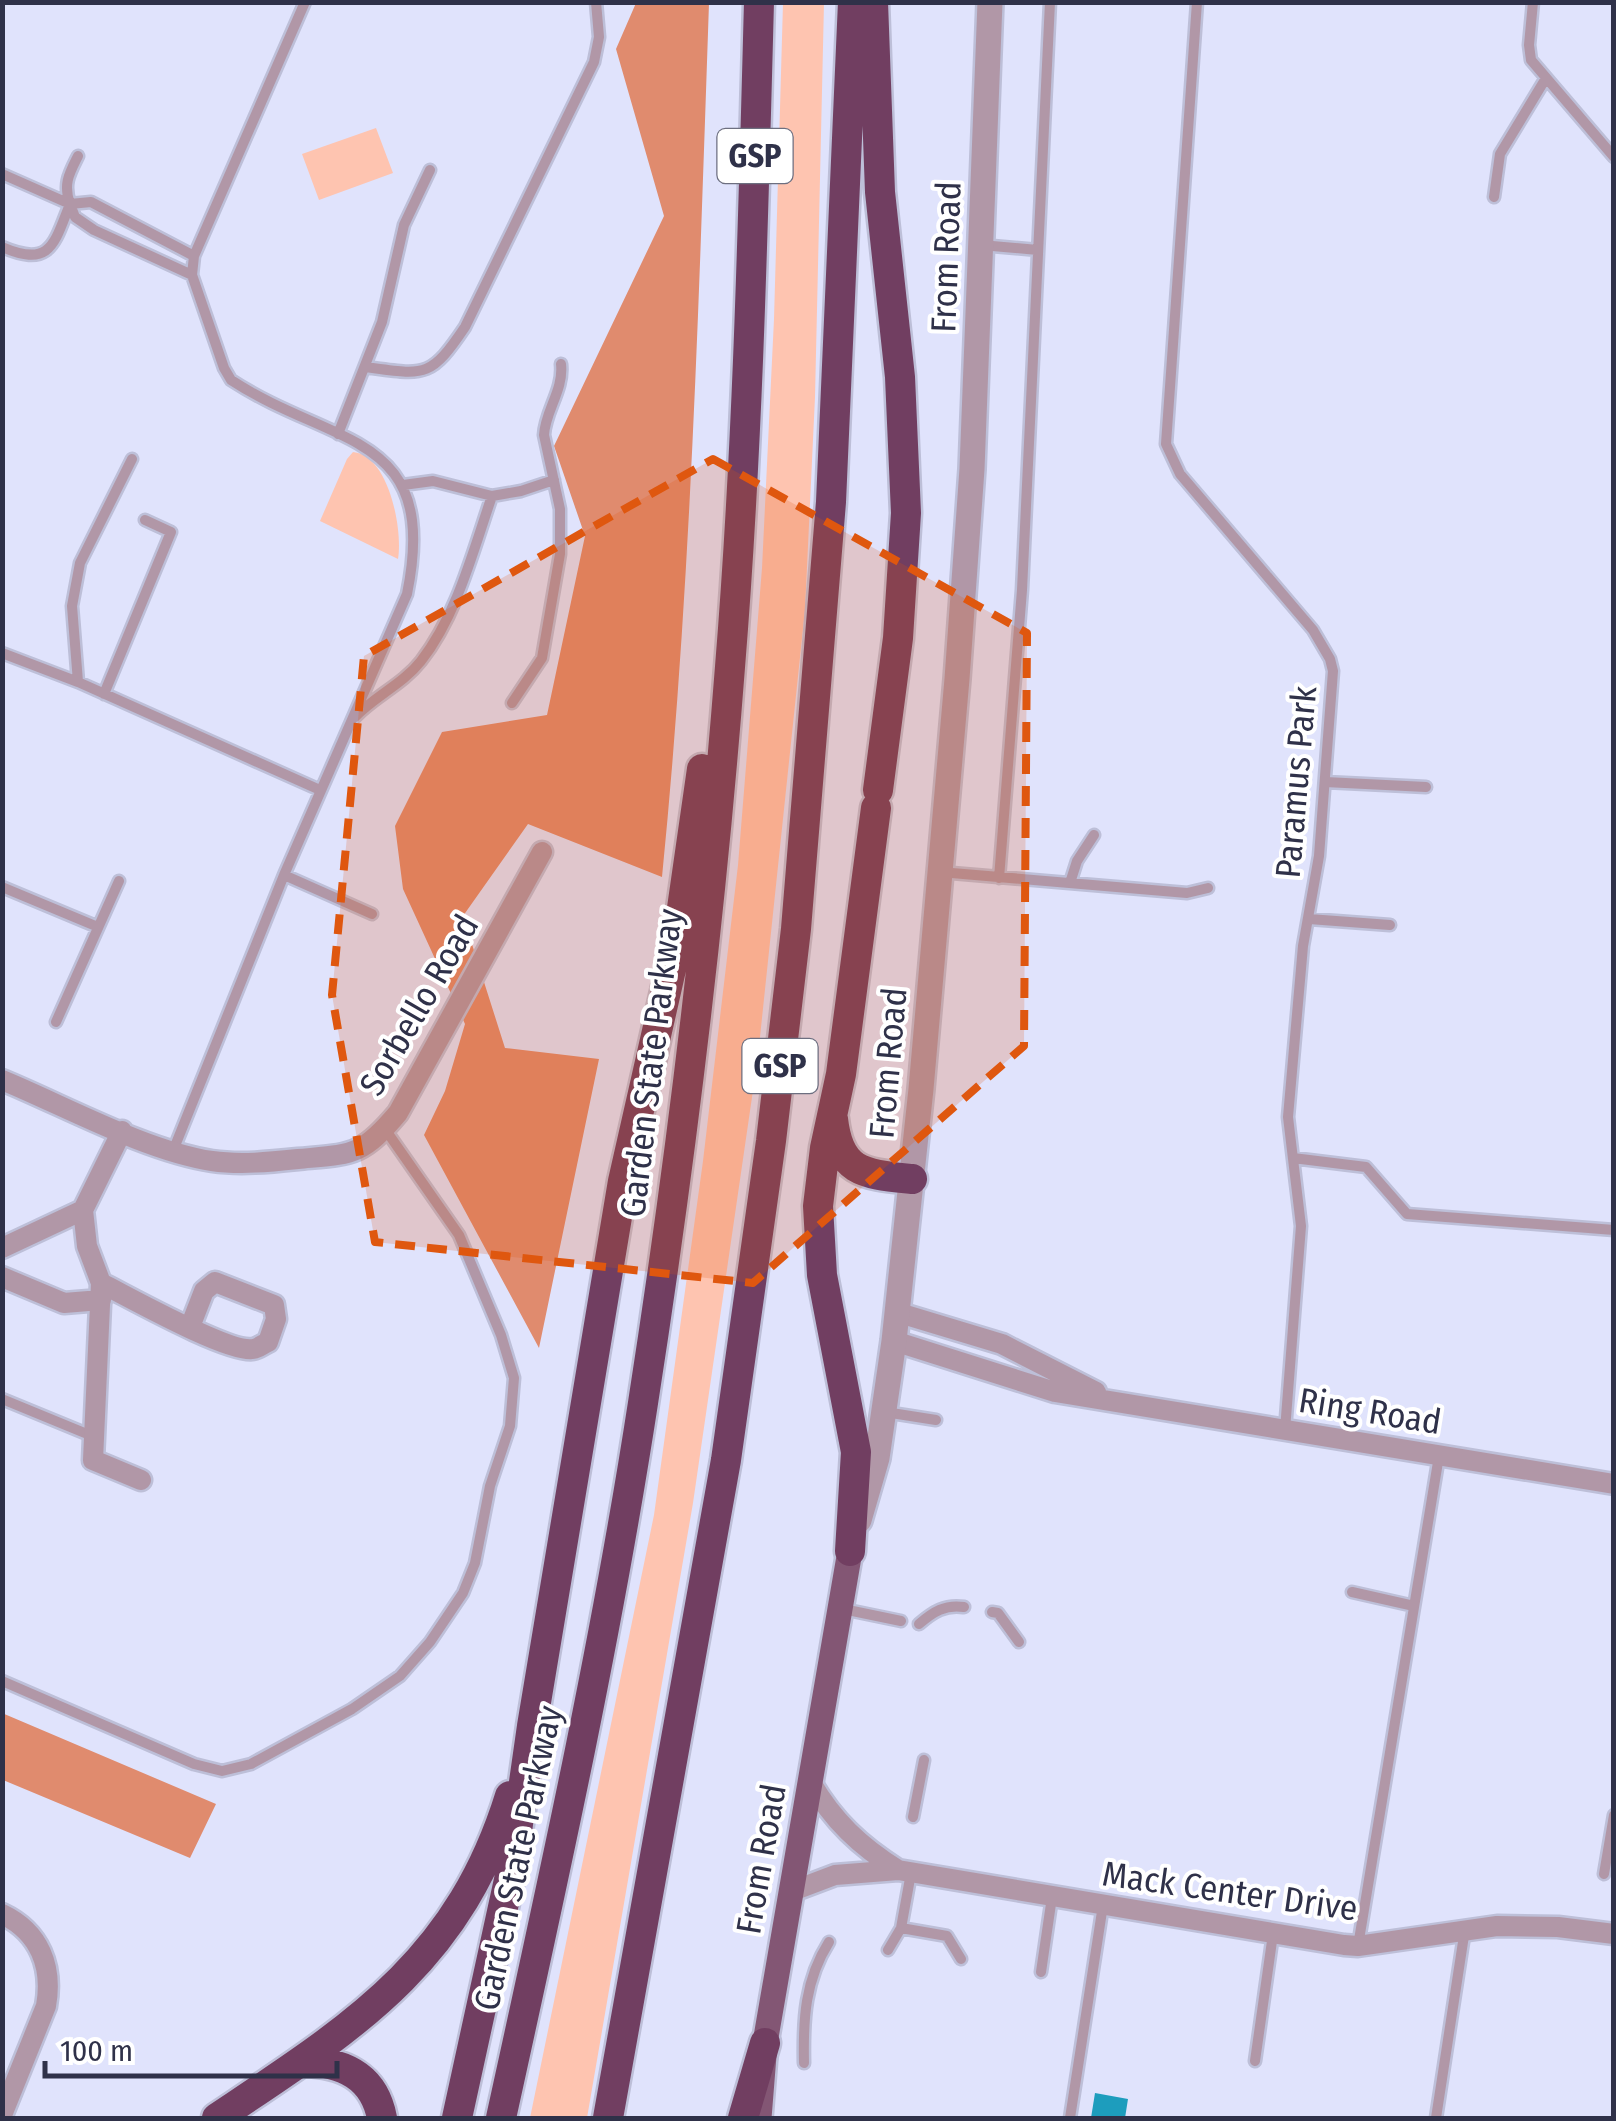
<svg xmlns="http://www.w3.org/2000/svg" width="1616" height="2121" viewBox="0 0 1616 2121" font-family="'Fira Sans Condensed',sans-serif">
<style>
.green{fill:#fec4b0}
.forest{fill:#e08b6e}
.water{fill:#1d9dbd}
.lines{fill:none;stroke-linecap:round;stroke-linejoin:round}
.service-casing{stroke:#bdbfd8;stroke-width:15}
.minor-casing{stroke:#bdbfd8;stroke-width:25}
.tertiary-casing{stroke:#bdbfd8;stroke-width:30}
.primary-casing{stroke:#bdbfd8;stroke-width:30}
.motorway-casing{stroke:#bdbfd8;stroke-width:35}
.service{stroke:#b197a7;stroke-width:10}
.minor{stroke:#b197a7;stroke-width:20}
.tertiary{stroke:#b197a7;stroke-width:25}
.primary{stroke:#835674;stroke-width:25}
.motorway{stroke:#713e61;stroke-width:30}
.marked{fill:#df570f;fill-opacity:0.2;stroke:#df570f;stroke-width:8;stroke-dasharray:20 12;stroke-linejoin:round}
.labels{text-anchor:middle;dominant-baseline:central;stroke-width:8;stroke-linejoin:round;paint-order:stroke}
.shield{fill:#fff;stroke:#6d6f80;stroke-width:2.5}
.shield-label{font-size:32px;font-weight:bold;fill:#2f3149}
.street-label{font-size:35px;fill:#2f3149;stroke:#fff}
</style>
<rect width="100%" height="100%" fill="#e0e3fc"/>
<path class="green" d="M783,3h41l-9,394 -10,213 -47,446 -65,447 -106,615h-57l124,-603 49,-354 35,-296 24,-297 12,-249z
M376,128l17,45 -74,27 -17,-46z
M353,452c36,3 50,78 45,107l-78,-38 27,-62z"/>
<path class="forest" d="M636,3h73c-10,291 -18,583 -47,874l-134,-53 -65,92 42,132 94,11 -60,289 -115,-213 21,-44 20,-67 -62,-135 -8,-63 47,-94 105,-17 38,-179 -31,-90 110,-230 -48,-167z
M2,1713l214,91 -26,54 -187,-78z"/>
<path class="water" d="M1095,2093l33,6 -3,19h-34z"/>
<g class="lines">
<defs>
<path id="service" d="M1197,2l-31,442 14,30 133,156 17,29 3,12 -14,185 -16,90 -15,171 13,109 -16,204
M1533,2l-4,43 2,15 83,97
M2,174l68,30
M1494,197l6,-43 46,-76
M981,245l57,5
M2,247c49,21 52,-3 68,-43 -7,-20 -1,-30 8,-48
M192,275l-98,-45 -19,-13 -5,-13 21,-2 103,54
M365,367c60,8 65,12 100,-40l129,-265 5,-25 -3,-35
M338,434l44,-112 22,-97 26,-55
M132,459l-52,104 -8,43 6,76 242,108
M403,485l30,-4 59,15 29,-5 33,-11
M2,653l76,29
M104,694l67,-162 -26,-12
M512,703l30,-45 18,-104v-45l-16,-74c1,-24 20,-45 17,-71
M355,717c20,-21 48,-33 66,-56 36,-46 52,-110 71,-165
M1325,782l101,5
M940,872l247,21 21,-5
M284,875l88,39
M999,878l23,-288 28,-588
M1070,883l7,-22 17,-26
M2,887l96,40
M1309,919l81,6
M56,1022l63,-141
M173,1151l111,-276 123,-281c33,-163 -72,-146 -176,-214l-7,-12 -32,-93 2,-19 111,-254
M1293,1158l73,9 41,47 207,16
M2,1399l90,37
M885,1412l51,8
M1352,1592l62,14
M843,1609l58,12
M992,1612l6,1 21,29
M919,1624c14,-12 26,-20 45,-17
M2,1681l192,83 28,7 29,-7 101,-55 48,-33 30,-34 33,-49 12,-30 15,-77 20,-60 4,-48 -13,-43 -42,-100 -74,-106
M913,1817l11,-57
M1604,1874l10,-59
M901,1928l46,8 14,23
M1358,1946l81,-490
M888,1950l13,-22 10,-55
M1041,1972l11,-75
M1255,2061l18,-127
M804,2063c-1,-44 1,-83 25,-121
M1070,2118l33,-213
M1436,2118l29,-189"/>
<path id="minor" d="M2,1080c63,26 144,71 210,81 28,4 58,1 86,-2 54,-5 63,-2 100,-46l144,-261
M122,1131l-39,79 4,36 14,37 -8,177 48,20
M2,1248l81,-38
M2,1277l62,26 37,-3
M101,1283c28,14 127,70 152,66 6,-1 10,-5 15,-7l8,-23 -2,-14 -59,-23 -11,9 -14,36
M896,1312l106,32 94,48
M894,1341l161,51 559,92
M810,1781c23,40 50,65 88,89
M790,1892l45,-17 63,-5 446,75 14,1 139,-20 61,1 56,7
M2,1914c38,18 51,53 44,92l-44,109"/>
<path id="tertiary" d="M859,1520l18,-62 17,-117 27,-252 36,-410 15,-210 18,-467"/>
<path id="primary" d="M759,2118l6,-75 85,-492"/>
<path id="motorway" d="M873,2l7,190 20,185 6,136 -8,125 -20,152
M833,1119c6,54 31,55 79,60
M850,1551l6,-99 -34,-177 -4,-69 7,-58 16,-74 35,-266
M303,2061c40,1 71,15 79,57
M217,2118c136,-91 241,-155 293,-322
M457,2118l55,-252 20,-140 91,-545 54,-238 25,-174
M501,2118c52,-237 105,-475 142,-715 38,-244 68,-490 87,-736 18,-221 23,-443 29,-665
M608,2118l118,-658 45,-319 25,-212 35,-427 22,-500
M743,2118l22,-75"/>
</defs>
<use href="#service" class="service-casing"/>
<use href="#minor" class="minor-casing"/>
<use href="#tertiary" class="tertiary-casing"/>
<use href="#primary" class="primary-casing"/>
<use href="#motorway" class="motorway-casing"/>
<use href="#service" class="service"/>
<use href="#minor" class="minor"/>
<use href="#tertiary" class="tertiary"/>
<use href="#primary" class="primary"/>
<use href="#motorway" class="motorway"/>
</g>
<path class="marked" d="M713,459l314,174 -3,413 -271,237 -378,-41 -43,-247 32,-339z"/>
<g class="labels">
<g class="shield">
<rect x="717.5" y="129" width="75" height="54" rx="8"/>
<rect x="742.5" y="1039" width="75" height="54" rx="8"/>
</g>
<g class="shield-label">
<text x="755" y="156">GSP</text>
<text x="780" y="1066">GSP</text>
</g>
<g class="street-label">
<text transform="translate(946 257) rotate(-88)">From Road</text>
<text transform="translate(1296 782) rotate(-85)">Paramus Park</text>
<text transform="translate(419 1005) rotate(-60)">Sorbello Road</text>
<text transform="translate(651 1063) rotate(-83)">Garden State Parkway</text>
<text transform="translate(888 1063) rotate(-85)">From Road</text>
<text transform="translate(1370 1411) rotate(9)">Ring Road</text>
<text transform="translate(518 1858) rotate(-78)">Garden State Parkway</text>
<text transform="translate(761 1859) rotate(-80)">From Road</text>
<text transform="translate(1230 1891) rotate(8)">Mack Center Drive</text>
</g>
</g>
<rect width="1616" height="2121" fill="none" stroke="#2f3149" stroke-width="10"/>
<path d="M45 2061v15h292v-15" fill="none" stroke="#2f3149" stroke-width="5"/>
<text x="60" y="2061" font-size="30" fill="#2f3149" stroke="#ffffff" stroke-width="8" paint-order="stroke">100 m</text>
</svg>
